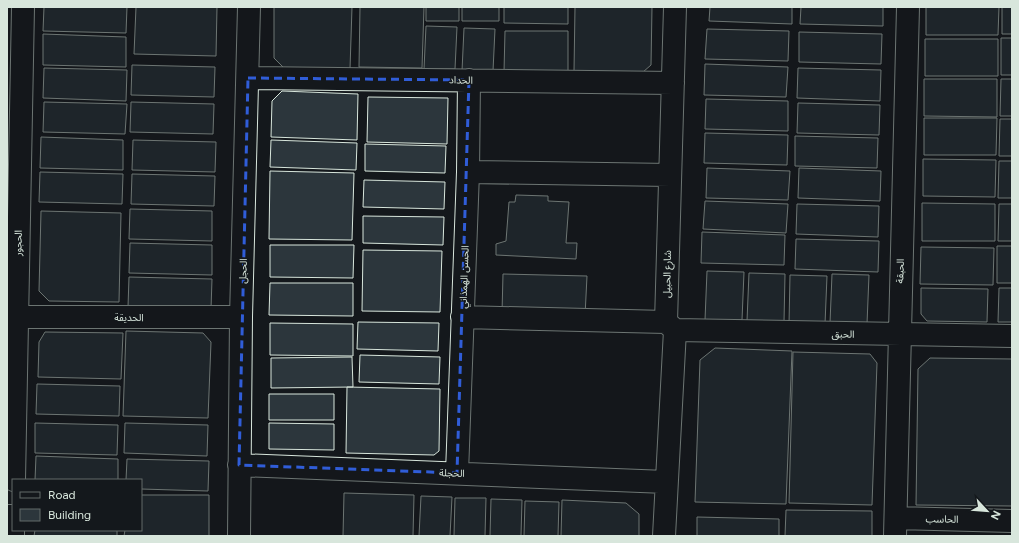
<svg xmlns="http://www.w3.org/2000/svg" width="1019" height="543" viewBox="0 0 1019 543" font-family="Figtree,'Noto Sans Arabic',sans-serif">
<style>
.building{fill:#2c363c;stroke:#d8e6dc}
.lines{fill:none;stroke-linecap:round;stroke-linejoin:round}
.minor-casing{stroke:#d8e6dc;stroke-width:24}
.minor{stroke:#14181c;stroke-width:22}
.marked{fill:none;stroke:#305dd8;stroke-width:3;stroke-dasharray:8 5;stroke-linejoin:round}
.labels{text-anchor:middle;dominant-baseline:central;stroke-width:3;stroke-linejoin:round;paint-order:stroke}
.street-label{font-size:10px;fill:#d8e6dc;stroke:#14181c}
</style>
<rect width="100%" height="100%" fill="#14181c"/>
<path class="building" d="M44,7h83l-1,26 -83,-2z
M136,7h81l-1,49 -82,-2z
M274,7h78l-2,62 -66,-1 -10,-10z
M360,7h64l-2,61 -63,-1z
M426,7h33v14h-33z
M462,7h37v14h-37z
M504,7h64v17l-64,-1z
M575,7h77l-1,58 -8,7 -69,-1z
M710,7h82v17l-83,-3z
M801,7h82v19l-83,-2z
M926,7h73l-1,28h-72z
M1002,7h10v27h-10z
M426,26l31,1 -2,42h-31z
M464,28l31,1 -2,42h-31z
M707,29l82,2 -1,30 -83,-2z
M505,31h63v41h-64z
M799,32l83,2 -1,30 -82,-2z
M43,34l83,3v30l-83,-2z
M1001,38h11v37h-11z
M925,39h73v37h-73z
M705,64l83,3 -2,30 -82,-2z
M132,65l83,2 -1,30 -83,-2z
M44,68l83,2 -1,31 -83,-3z
M798,68l83,2 -1,31 -83,-3z
M924,79h73v38l-73,-1z
M1001,79h11v37h-12z
M282,91l76,3 -1,46 -86,-3 1,-36z
M368,97l80,1 -1,46 -80,-2z
M706,99l82,2v30l-83,-2z
M44,102l83,2 -2,30 -82,-2z
M131,102l83,2 -1,30 -83,-2z
M798,103l82,2 -1,30 -82,-2z
M924,118h73l-1,37h-72z
M1000,119h12v37h-13z
M705,133l83,2 -1,30 -83,-2z
M795,136l83,2 -1,30 -82,-2z
M41,137l82,3v30l-83,-2z
M133,140l83,2 -1,30 -83,-2z
M271,140l86,3 -1,27 -86,-3z
M365,144l81,2 -1,27 -80,-2z
M923,159l73,1 -1,37 -72,-1z
M999,161h13v37h-14z
M707,168l83,3 -2,29 -82,-2z
M799,168l82,3 -1,30 -82,-3z
M270,171l84,2 -2,67 -83,-1z
M40,172l83,2 -1,30 -83,-2z
M132,174l83,2 -1,30 -83,-2z
M364,180l81,2 -1,27 -81,-2z
M516,195l32,1v5l21,1 -3,41h11l-1,16 -80,-4v-11l10,-3 3,-39h6z
M705,201l83,3 -2,29 -83,-4z
M922,203l73,1v37h-73z
M797,204l82,2 -1,31 -82,-3z
M999,204h13v37h-14z
M130,209l82,2v30l-83,-2z
M41,211l80,2 -2,89 -70,-1 -10,-10z
M363,216l81,1 -1,28 -80,-2z
M702,232l83,3 -1,30 -83,-2z
M796,239l83,2 -1,31 -83,-3z
M130,243l82,2v30l-83,-2z
M270,245h84l-1,33 -83,-1z
M997,246h15v37h-15z
M921,247l73,1 -1,37 -73,-1z
M363,250l79,1 -2,61 -78,-1z
M707,271l37,1 -2,48h-37z
M749,273l36,1 -1,48 -37,-1z
M503,274l84,2 -2,40 -83,-3z
M832,274l37,1 -2,49 -37,-1z
M790,275l37,1 -2,48h-36z
M129,277l83,2 -1,30 -83,-2z
M270,283h83v33l-84,-1z
M921,288l67,1 -1,33 -60,-1 -6,-7z
M999,288h13v34h-14z
M358,322l81,1 -1,28 -81,-2z
M270,323l83,1v32l-83,-1z
M126,331l77,2 8,9 -3,76 -85,-2z
M45,332l78,1 -2,46 -83,-2 1,-35z
M715,348l77,3 -6,153 -91,-2 5,-142z
M793,352l77,2 7,9 -5,142 -83,-2z
M360,355l80,2 -1,27 -80,-2z
M352,357l1,30 -82,1v-30z
M930,358l82,1v147l-96,-1 2,-136z
M37,384l83,2 -1,30 -83,-2z
M347,387l93,2 -1,62 -5,4 -88,-2z
M269,394h65v26h-65z
M35,423l83,2 -1,30 -82,-2z
M125,423l83,2 -1,31 -83,-3z
M269,423l65,1v26l-65,-1z
M36,456l82,3v21h-83z
M127,459l82,2 -1,30 -67,-2v-9h-15z
M344,493l70,2 -1,41h-70z
M141,495h68v41h-85l1,-6h16z
M421,496l31,1 -2,39h-31z
M455,498h31l-1,38h-31z
M491,499l31,1 -1,36h-31z
M562,500l64,3 13,11v22h-78z
M525,501l34,1 -1,34h-34z
M786,510l86,1v25h-87z
M697,517l82,2v17h-82z
M35,530h82v6h-83z"/>
<g class="lines">
<defs>
<path id="minor" d="M248,78l425,5
M468,172l202,3
M16,317h225
M462,317l204,5
M675,330l337,6
M239,465l427,17
M457,473l11,-301 1,-92
M14,480l9,-473
M7,516h6
M896,518l116,3
M13,536v-6
M239,536l2,-219 8,-310
M664,536l11,-206 -9,-8 9,-315
M895,536l13,-529"/>
</defs>
<use href="#minor" class="minor-casing"/>
<use href="#minor" class="minor"/>
</g>
<path d="M0 0H1019V543H0ZM248,78l221,2 -12,393 -218,-8z" fill="#14181c" fill-opacity=".55" fill-rule="evenodd"/>
<path class="marked" d="M248,78l221,2 -12,393 -218,-8z"/>
<g class="labels">
<g class="street-label">
<text transform="translate(461 80) rotate(1)">الحداد</text>
<text transform="translate(18 243) rotate(-89)">الحجور</text>
<text transform="translate(243 271) rotate(-88)">الحجل</text>
<text transform="translate(900 271) rotate(-88)">الحبقة</text>
<text transform="translate(667 274) rotate(-89)">شارع الحبيل</text>
<text transform="translate(464 277) rotate(-88)">الحسن الهمذاني</text>
<text x="129" y="317">الحديقة</text>
<text transform="translate(843 334) rotate(1)">الحبق</text>
<text transform="translate(452 473) rotate(2)">الحجلة</text>
<text transform="translate(942 519) rotate(1)">الحاسب</text>
</g>
</g>
<rect width="1019" height="543" fill="none" stroke="#d8e6dc" stroke-width="16"/>
<rect x="12" y="479" width="130" height="52" fill="#14181c" stroke="#626a69"/>
<rect x="20" y="492" width="20" height="6" fill="#14181c" stroke="#626a69"/>
<text x="48" y="499" font-size="12" fill="#d8e6dc">Road</text>
<rect x="20" y="509" width="20" height="12" fill="#2c363c" stroke="#626a69"/>
<text x="48" y="519" font-size="12" fill="#d8e6dc">Building</text>
<g transform="translate(987 511) rotate(116)" stroke="#14181c" stroke-width="3" paint-order="stroke">
<path d="M0-3L7 15L0 10L-7 15Z" fill="#d8e6dc"/>
<text y="-6" font-size="11" font-weight="bold" text-anchor="middle" fill="#d8e6dc">N</text>
</g>
</svg>
